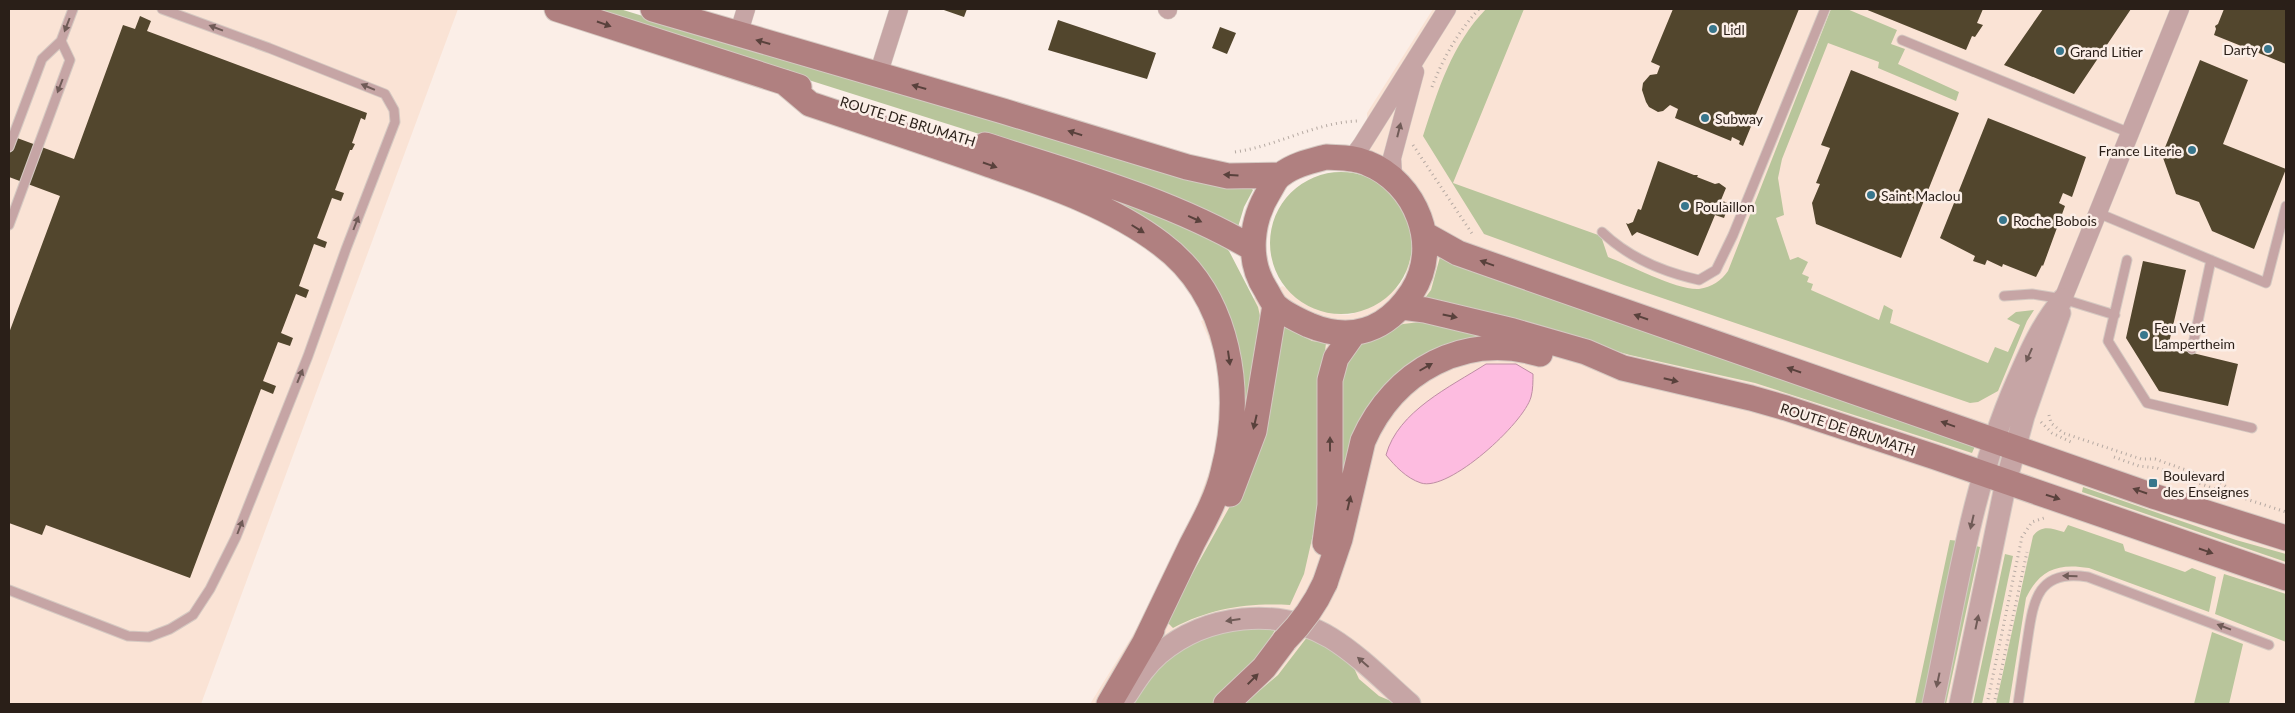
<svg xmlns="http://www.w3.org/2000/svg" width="2295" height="713" viewBox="0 0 2295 713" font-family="Lato,sans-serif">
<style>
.built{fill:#fae3d5}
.green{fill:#b8c59b}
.water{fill:#fdbce0;stroke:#be8da4}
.building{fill:#52462d}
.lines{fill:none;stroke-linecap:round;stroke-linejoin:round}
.service-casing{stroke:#d5c9c2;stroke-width:11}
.minor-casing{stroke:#d5c9c2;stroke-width:19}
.tertiary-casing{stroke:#d5c9c2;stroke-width:23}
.secondary-casing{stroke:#d5c9c2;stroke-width:27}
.path{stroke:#b5a9a2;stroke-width:3;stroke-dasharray:1 4;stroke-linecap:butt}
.service{stroke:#c6a5a5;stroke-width:9}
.minor{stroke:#c6a5a5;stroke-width:18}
.tertiary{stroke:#c6a5a5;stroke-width:21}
.secondary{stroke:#b08080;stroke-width:25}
.secondary-bridge-casing{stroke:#d5c9c2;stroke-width:27;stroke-linecap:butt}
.secondary-bridge{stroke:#b08080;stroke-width:25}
.oneway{fill:#59413c}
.oneway2{fill:#705b57}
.poi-dot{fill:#38768c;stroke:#fbeee7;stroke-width:2}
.labels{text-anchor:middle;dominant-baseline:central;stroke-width:5;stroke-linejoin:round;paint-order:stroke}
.poi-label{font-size:14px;fill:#2a1f18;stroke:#fbeee7;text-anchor:start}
.street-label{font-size:14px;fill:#2a1f18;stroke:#fbeee7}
</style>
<rect width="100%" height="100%" fill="#fbeee7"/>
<path class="built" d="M9,9h449l-257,695h-192z
M1433,9h853v695h-1196l44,-71 55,-107 23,-62 5,-24 3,-48 -4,-37 -15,-34 82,-35 25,20 27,8 14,1 25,-9 24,-19 8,-12 -39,-100v-62z"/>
<path class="green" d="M585,9h35l101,31 529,147 3,3 -9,17 -6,20 -158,-61z
M1486,9h38l-71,174 148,53 7,21c21,8 71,34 91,32 13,-2 22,-8 29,-18l103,-262h16l50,21 -6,14 14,5 -7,15 61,28 -3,9 -78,-33 1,-6 -51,-19 -46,116 -4,19 6,37 -8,3 14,42 8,-3 10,5 -6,12 7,3 -2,5 6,2 -2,6 68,30 5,-15 9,5 -3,13 98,40 7,-16 13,5 12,-27 -13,-6 9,-7 18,-2 -7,11 -29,70 -20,11 -8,1 -346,-118 -140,-51 -61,-98c15,-46 29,-92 63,-127z
M1270 243a71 71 0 1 1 142 0a71 71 0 1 1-142 0Z
M1064,181l111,41 47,23 7,6 29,56 2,9 -16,109 -22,-119z
M1440,257l536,187 -4,9 -217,-70 -125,-28 -205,-57 6,-8z
M1420,322l74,14 -79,30 -77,130v-119l15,-33 50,-20z
M1283,326l29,15 14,2 -6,50 -1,101 -3,27 -12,53 -14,31c-44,-2 -78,3 -117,23l-7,-7 68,-122z
M2083,487l153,53 50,14v8l-204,-70z
M2068,525l55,19 2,7 60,21 7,-4 24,9 -7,35 -120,-44c-31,-5 -49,1 -63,30l-17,106h-13l37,-168c9,-12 19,-7 31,-4z
M1950,540l9,1 -35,163h-9z
M1976,546l4,1 -34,157h-4z
M2005,554l8,2 -31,148h-9z
M2224,574l62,20v48l-71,-28z
M1278,625c-18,30 -35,59 -65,79h-85l39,-48 53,-27z
M1311,632l38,25 10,22 20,17 19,8h-154l34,-29z
M2212,632l31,12 -14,60h-35z"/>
<path class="water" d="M1486,364h30l17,10c0,7 0,16 -2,23 -7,26 -82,95 -110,86 -15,-5 -26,-17 -35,-28 12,-44 64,-68 100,-91z"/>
<path class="building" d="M941,9h26l-3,8z
M1673,9h126l-56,137 -4,-2 1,-3 -8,-4 -1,4 -56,-23 3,-9 -8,-4 -7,6 -5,1 -9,-5 -3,-5 -4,-12 1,-7 7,-8 7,-1 3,-8 -9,-4z
M1865,9h118l-6,14 6,2 -8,12 -3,-1 -6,14z
M2043,9h88l-57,85 -70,-29z
M2224,9h62v55l-72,-29 2,-6 -1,-3 3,-2z
M140,16l11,5 -4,10 220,82 -2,7 -4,-2 -9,25 3,1 -3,6h-2l-15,40 9,3 -3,8 -9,-3 -15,40 10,4 -2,6 -11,-4 -15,42 10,4 -3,8 -10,-4 -15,39 12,5 -3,8 -12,-4 -15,39 13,5 -3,8 -12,-5 -71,189 -144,-53 -4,10 -33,-12v-190l51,-137 -51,-19v-42l65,24 49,-134 12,4z
M1058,20l98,33 -9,26 -99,-29z
M1220,27l16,6 -9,21 -15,-6z
M2200,60l48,20 -25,64 63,25 -32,80 -42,-18 -13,-29 -23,-8 -14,-39z
M1851,70l108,43 -58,145 -85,-34 -4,-21 8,-19 -4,-1 14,-35 -9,-3z
M1988,118l98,39 -14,40 -9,-4 -4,10 6,3 -22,60 -1,-1 -6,12 -33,-13 -1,3 -15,-7 -2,5 -12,-4 2,-5 -35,-18z
M1658,161l36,14h4l-1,2 18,7 4,-1 7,5 -5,12 8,4 -5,14 -9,-3 -17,41 -61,-24 -5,4 -6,-13 2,1 5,-2 5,-13 3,1z
M2143,261l43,9 -18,77 70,17 -10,42 -69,-15 -33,-53z"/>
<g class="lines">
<defs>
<path id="service" d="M1902,40l228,93
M9,147l33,-88 19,-18 12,-32
M2098,213l168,70 20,-77
M9,225l61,-165 -9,-19
M1602,232c27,26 61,40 97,48l17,-10 17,-35 92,-226
M2127,260l-19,81 39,62 105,25
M2004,296l28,-2 31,5 52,16
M2192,349l19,-89
M9,590l119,46 21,1 21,-8 23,-14 17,-26 26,-52 72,-181 38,-107 49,-127 -1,-12 -9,-16 -116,-46 -107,-39
M2018,704c3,-20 6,-40 9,-61 6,-40 9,-75 61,-66l181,68"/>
<path id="minor" d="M1167,9l1,1
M738,35l8,-26
M878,75l21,-66
M1352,158l9,-12 86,-137
M1393,178l-1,-20 23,-86
M2063,299l117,-290"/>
<path id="tertiary" d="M1126,696c10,-15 19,-30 33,-42 47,-40 119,-48 172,-16 29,18 54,44 79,66
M1933,704c23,-108 39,-221 84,-323 13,-30 25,-57 46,-82
M1960,704l46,-222 18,-66 36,-103"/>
<path id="secondary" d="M557,9l242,78
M653,9l350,102 184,56 41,9 52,-1
M784,82l26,22c60,20 120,40 180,61 58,20 121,41 171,79 70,52 83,149 62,228 -6,26 -19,49 -31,72 -16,33 -32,67 -48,100
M985,145c90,29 185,55 267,103
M1326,157c14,1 28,0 41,6 49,19 75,83 45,129 -25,38 -60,51 -103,33 -11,-5 -24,-11 -33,-19 -4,-4 -7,-11 -10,-16 -20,-31 -15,-70 4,-100 3,-5 6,-12 11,-15 12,-10 30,-14 45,-18z
M1424,234l34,19 34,12 661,231 133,42
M1402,307l23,3 88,21 73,21 37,16 128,30 35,10 149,49 351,121
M1230,494l24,-63 21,-126
M1325,543l5,-38v-125l6,-22 17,-24
M1325,583l15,-44 23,-98c31,-71 102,-109 177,-87
M1109,704l43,-74
M1226,704l38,-36 21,-28"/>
</defs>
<use href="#service" class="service-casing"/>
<use href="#minor" class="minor-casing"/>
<use href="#tertiary" class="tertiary-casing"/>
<use href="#secondary" class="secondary-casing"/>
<path class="path" d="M1432,87c11,-29 26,-55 47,-78
M1413,145l60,90
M1235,152c42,-6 79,-29 122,-31
M2049,415l2,8 12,10 78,26h14l65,23 20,15 46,15
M2041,422l11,11 21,10
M2114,457l25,9 18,2 58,21 6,4
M1987,704l35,-167 10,-15 12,-4
M1994,704l33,-152"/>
<use href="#service" class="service"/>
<use href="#minor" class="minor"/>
<use href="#tertiary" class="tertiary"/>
<use href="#secondary" class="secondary"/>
<defs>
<path id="secondary-bridge" d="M1285,640c17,-17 30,-35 40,-57"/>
</defs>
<use href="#secondary-bridge" class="secondary-bridge-casing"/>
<use href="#secondary-bridge" class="secondary-bridge"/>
</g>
<defs><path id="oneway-solid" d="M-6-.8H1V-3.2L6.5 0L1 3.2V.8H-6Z" transform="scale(1.25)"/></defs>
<g class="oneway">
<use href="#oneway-solid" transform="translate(604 24) rotate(19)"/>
<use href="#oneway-solid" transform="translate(763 42) rotate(-164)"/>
<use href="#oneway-solid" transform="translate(919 87) rotate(-164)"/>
<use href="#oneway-solid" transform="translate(1075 133) rotate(-163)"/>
<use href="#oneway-solid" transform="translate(990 165) rotate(19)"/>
<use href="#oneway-solid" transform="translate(1231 175) rotate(-177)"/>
<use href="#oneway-solid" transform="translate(1195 219) rotate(24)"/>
<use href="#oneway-solid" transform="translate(1138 229) rotate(32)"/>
<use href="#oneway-solid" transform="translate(1487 263) rotate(-160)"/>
<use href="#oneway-solid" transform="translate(1450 316) rotate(12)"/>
<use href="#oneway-solid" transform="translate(1641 317) rotate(-161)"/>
<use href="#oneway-solid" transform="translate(1229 358) rotate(82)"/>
<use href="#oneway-solid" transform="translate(1426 367) rotate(-30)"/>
<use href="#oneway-solid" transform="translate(1794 370) rotate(-161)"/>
<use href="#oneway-solid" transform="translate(1671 380) rotate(13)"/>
<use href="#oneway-solid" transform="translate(1255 422) rotate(103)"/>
<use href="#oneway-solid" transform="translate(1948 424) rotate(-160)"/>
<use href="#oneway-solid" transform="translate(1330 444) rotate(-90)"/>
<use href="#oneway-solid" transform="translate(2140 491) rotate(-161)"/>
<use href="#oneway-solid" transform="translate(2053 497) rotate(18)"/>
<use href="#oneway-solid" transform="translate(1349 503) rotate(-77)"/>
<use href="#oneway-solid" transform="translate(2206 551) rotate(19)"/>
<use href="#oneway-solid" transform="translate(1253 679) rotate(-45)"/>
</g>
<g class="oneway2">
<use href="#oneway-solid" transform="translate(67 25) rotate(111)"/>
<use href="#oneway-solid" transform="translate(216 28) rotate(-159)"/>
<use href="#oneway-solid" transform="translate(60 86) rotate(111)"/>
<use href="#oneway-solid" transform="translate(368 87) rotate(-157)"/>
<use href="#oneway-solid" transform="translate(1399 130) rotate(-76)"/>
<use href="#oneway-solid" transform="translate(356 223) rotate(-69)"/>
<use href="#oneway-solid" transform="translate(2029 355) rotate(114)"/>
<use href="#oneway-solid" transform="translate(300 376) rotate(-68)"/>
<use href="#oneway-solid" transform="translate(1972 522) rotate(103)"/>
<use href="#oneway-solid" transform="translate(240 527) rotate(-69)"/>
<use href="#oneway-solid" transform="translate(2070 576) rotate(-179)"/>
<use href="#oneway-solid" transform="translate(1233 620) rotate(172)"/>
<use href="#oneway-solid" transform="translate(1977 622) rotate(-78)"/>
<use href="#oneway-solid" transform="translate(2224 627) rotate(-159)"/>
<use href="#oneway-solid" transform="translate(1363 662) rotate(-139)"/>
<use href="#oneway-solid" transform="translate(1938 680) rotate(102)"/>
</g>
<g class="poi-dot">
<circle cx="1713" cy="29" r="5"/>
<circle cx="2268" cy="49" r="5"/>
<circle cx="2060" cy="51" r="5"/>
<circle cx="1705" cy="118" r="5"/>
<circle cx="2192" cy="150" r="5"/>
<circle cx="1871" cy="195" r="5"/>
<circle cx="1685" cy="206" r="5"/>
<circle cx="2003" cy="220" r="5"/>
<circle cx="2144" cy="335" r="5"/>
<rect x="2148" y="478" width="10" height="10" rx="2.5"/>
</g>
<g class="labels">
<g class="poi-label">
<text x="1723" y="29">Lidl</text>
<text x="2258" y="49" text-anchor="end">Darty</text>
<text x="2070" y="51">Grand Litier</text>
<text x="1715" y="118">Subway</text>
<text x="2182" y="150" text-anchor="end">France Literie</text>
<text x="1881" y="195">Saint Maclou</text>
<text x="1695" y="206">Poulaillon</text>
<text x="2013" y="220">Roche Bobois</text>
<text x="2154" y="327">Feu Vert<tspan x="2154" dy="16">Lampertheim</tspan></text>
<text x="2163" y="475">Boulevard<tspan x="2163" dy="16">des Enseignes</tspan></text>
</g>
<g class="street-label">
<text transform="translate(908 121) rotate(17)">ROUTE DE BRUMATH</text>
<text transform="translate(1848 429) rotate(18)">ROUTE DE BRUMATH</text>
</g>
</g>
<rect width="2295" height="713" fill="none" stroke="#2a1f18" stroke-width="20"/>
</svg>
